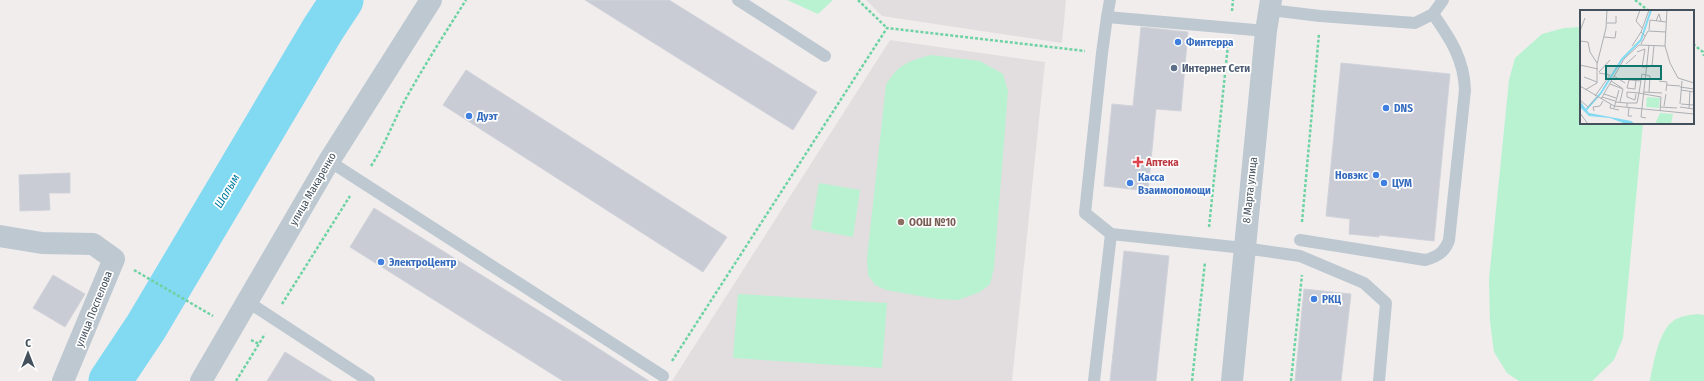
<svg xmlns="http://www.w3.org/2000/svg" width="1704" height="381" viewBox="0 0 1704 381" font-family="'Fira Sans Condensed',sans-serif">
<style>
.education{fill:#e2dedf}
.green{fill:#b8f2d0}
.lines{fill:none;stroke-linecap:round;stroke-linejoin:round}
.river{stroke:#82d9f2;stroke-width:43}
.building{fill:#c9ccd4;stroke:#d1d3da}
.path{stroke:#6dd3a3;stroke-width:2.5;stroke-dasharray:3 2;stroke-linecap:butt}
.service{stroke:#bdc8d1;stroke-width:12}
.minor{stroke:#bdc8d1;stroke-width:22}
.tertiary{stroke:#bdc8d1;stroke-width:22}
.shop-dot{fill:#3f7fe0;stroke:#fff;stroke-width:1.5}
.service-dot{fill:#5c6f8a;stroke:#fff;stroke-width:1.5}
.health-dot{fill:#e0444e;stroke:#fff;stroke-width:1.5}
.education-dot{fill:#8d6e63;stroke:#fff;stroke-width:1.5}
.labels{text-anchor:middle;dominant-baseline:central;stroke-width:3.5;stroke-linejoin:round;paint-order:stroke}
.shop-label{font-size:11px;font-weight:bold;fill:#366cbe;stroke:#fff;text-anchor:start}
.service-label{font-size:11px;font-weight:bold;fill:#4e5e75;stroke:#fff;text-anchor:start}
.health-label{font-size:11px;font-weight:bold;fill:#be3a42;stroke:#fff;text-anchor:start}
.street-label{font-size:11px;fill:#44515d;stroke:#fff}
.education-label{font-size:11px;font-weight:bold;fill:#785e54;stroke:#fff;text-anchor:start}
.water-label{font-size:12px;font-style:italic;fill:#037ea3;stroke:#fff}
.inset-river{fill:none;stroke:#82d9f2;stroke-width:2}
.inset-road{fill:none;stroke:#acafb3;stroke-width:1}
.view{fill:#0f766e;fill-opacity:0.15;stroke:#0f766e;stroke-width:2}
.inset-edge{fill:none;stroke:#44515d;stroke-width:2}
</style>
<rect width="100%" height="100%" fill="#f1eded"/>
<path class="education" d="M866,0h200l-4,43 -180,-27z
M890,40l155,22 -33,319h-340z"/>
<path class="green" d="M787,0h46l-15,14z
M1581,27v96h62l-20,215 -9,22 -22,21h-73l-12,-8 -13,-21 -4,-30 -1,-43 20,-199 6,-22 27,-24 22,-6z
M931,55l49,6 23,13 5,17 -14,177 -4,16 -10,8 -22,8 -21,-1 -51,-9 -11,-5 -7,-10 -1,-17 19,-173c12,-21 23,-24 45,-30z
M819,183l41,7 -7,47 -42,-8z
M738,294l149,9 -5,65 -149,-10z
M1697,314l7,1v66h-54c3,-17 9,-50 23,-60 7,-5 17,-6 24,-7z"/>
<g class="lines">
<path class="river" d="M110,381l36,-54 177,-298 19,-29"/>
</g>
<path class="building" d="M585,0h84l148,92 -24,38z
M1141,27l47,5 -7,79 -25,-2 -8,82 -44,-5 8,-82 21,2z
M1341,63l109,11 -16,167 -55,-6v2l-30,-3 1,-15 -24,-3z
M466,70l261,167 -24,35 -260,-167z
M70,173v20h-21l1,17 -30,1 -1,-36z
M374,208l202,126 73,47h-86l-213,-134z
M1124,251l45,5 -13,125h-46z
M53,275l32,19 -20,33 -32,-19z
M1304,289l47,5 -10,87h-46z
M285,352l16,10 31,19h-65z"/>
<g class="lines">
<path class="path" d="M858,0l29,28
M1635,0l14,11
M1232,11l1,-11
M1693,44l10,8 1,4
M371,166c14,-21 22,-44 34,-66 19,-34 40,-67 61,-100
M1302,222l17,-188
M1209,227l19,-182
M134,270l79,46
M282,304l68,-108
M251,340l8,4
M672,361l215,-333 198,23
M236,381l29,-47
M1192,381l13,-119
M1291,381l11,-106"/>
<path class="service" d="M738,0l87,56
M1110,0l-3,17 159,14
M1270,10l50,6 95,7 18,-9 10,-14
M1107,17l-5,36 -17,160 26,21
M329,161l334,215
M1300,240l125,20c12,-3 20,-8 24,-20l16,-150c-1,-31 -15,-52 -32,-76
M248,302l121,79
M1094,381l17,-147 133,14 56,8 64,27 22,20 -7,78"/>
<path class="minor" d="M0,236l42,7 51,1 21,15 -51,122"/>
<path class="tertiary" d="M201,381l128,-220 102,-161
M1232,381l34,-350 5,-31"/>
</g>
<g class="shop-dot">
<circle cx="1178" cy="42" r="4"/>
<circle cx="1386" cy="108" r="4"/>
<circle cx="469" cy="116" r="4"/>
<circle cx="1376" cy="175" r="4"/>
<circle cx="1130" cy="183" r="4"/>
<circle cx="1384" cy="183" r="4"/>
<circle cx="381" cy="262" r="4"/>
<circle cx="1314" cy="299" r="4"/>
</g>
<circle class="service-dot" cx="1174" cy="68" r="4"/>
<path class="health-dot" d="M1136 156h4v4h4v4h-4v4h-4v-4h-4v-4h4z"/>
<circle class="education-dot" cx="901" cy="222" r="4"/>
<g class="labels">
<g class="shop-label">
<text x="1186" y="42">Финтерра</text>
<text x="1394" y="108">DNS</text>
<text x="477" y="116">Дуэт</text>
<text x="1368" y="175" text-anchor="end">Новэкс</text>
<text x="1138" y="177">Касса<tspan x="1138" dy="13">Взаимопомощи</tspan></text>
<text x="1392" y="183">ЦУМ</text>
<text x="389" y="262">ЭлектроЦентр</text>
<text x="1322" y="299">РКЦ</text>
</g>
<g class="service-label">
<text x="1182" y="68">Интернет Сети</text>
</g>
<g class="health-label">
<text x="1146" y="162">Аптека</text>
</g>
<g class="street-label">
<text transform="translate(313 189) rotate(-60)">улица Макаренко</text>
<text transform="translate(1250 190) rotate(-84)">8 Марта улица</text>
<text transform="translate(94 309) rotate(-68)">улица Поспелова</text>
</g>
<g class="education-label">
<text x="909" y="222">ООШ №10</text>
</g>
<g class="water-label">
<text transform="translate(227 191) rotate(-59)">Шалым</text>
</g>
</g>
<g transform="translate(1580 10)">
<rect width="114" height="114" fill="#f1eded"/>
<path d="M67,87l13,1 -1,10 -13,-1zM80,103l13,1 -2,10h-16z" fill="#b8f2d0"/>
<path d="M0,91l9,12 53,10 -11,-2 4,3h-9l-16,-6 -21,-2 -9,-9z" fill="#82d9f2"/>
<path class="inset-river" d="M5,101l16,-18 21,-34 19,-19 10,-30"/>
<path class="inset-road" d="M60,0l-4,11 6,7M87,0l-2,36 5,17 8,15 16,5M76,11l3,-7 2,7M27,13h9v-7M69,20l1,-10 16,2M0,21l5,-13M65,26l-4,-4 8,-22M24,27l11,1 1,-7M0,31l8,1 2,10 7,11M61,34l7,-13 18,1M52,36l9,-14M57,42l8,-3 -3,18h5M46,54l10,-9M0,55l18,4M67,57l5,-1 2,-21M19,62l11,-12M34,66l11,7M4,67l13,5M56,70l-1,9 -8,-1 2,-8h1l11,1M31,71l11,7M79,71l8,1 -1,9M30,74l13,5 -3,13M87,75l13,1M0,76l34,20 80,8M100,77l14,2M5,80l12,-7v-19l9,-36 1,-18M101,80l13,2M64,82l18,1M24,84l12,4M56,84l-1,6 -8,-3v-5l12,1 3,-19 8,2 -1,16M15,86l15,-21 -11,-2M22,87l13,4M21,89l23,-40 15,-14 26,1M0,90l8,7 9,-10M35,92l12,1M31,94l-1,4 9,2M100,94l2,-23M101,94l13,1M84,96l2,-12M47,97v-4h10l2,-10 5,1 17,3 -1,14M80,97l17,1M100,97l14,2M34,98l5,-18M49,98l-1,8h4M109,98l1,-17M14,101l-1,-4 7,-1 3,-5M0,103l8,11M66,108l-5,-1 8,-72"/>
<path class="view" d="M26,56h55v13h-55z"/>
<rect width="114" height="114" class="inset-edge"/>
</g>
<g transform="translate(28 353)" stroke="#ffffff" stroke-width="3" paint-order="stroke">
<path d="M0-3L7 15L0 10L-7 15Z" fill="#44515d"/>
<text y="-6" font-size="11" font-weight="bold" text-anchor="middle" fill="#44515d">С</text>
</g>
</svg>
